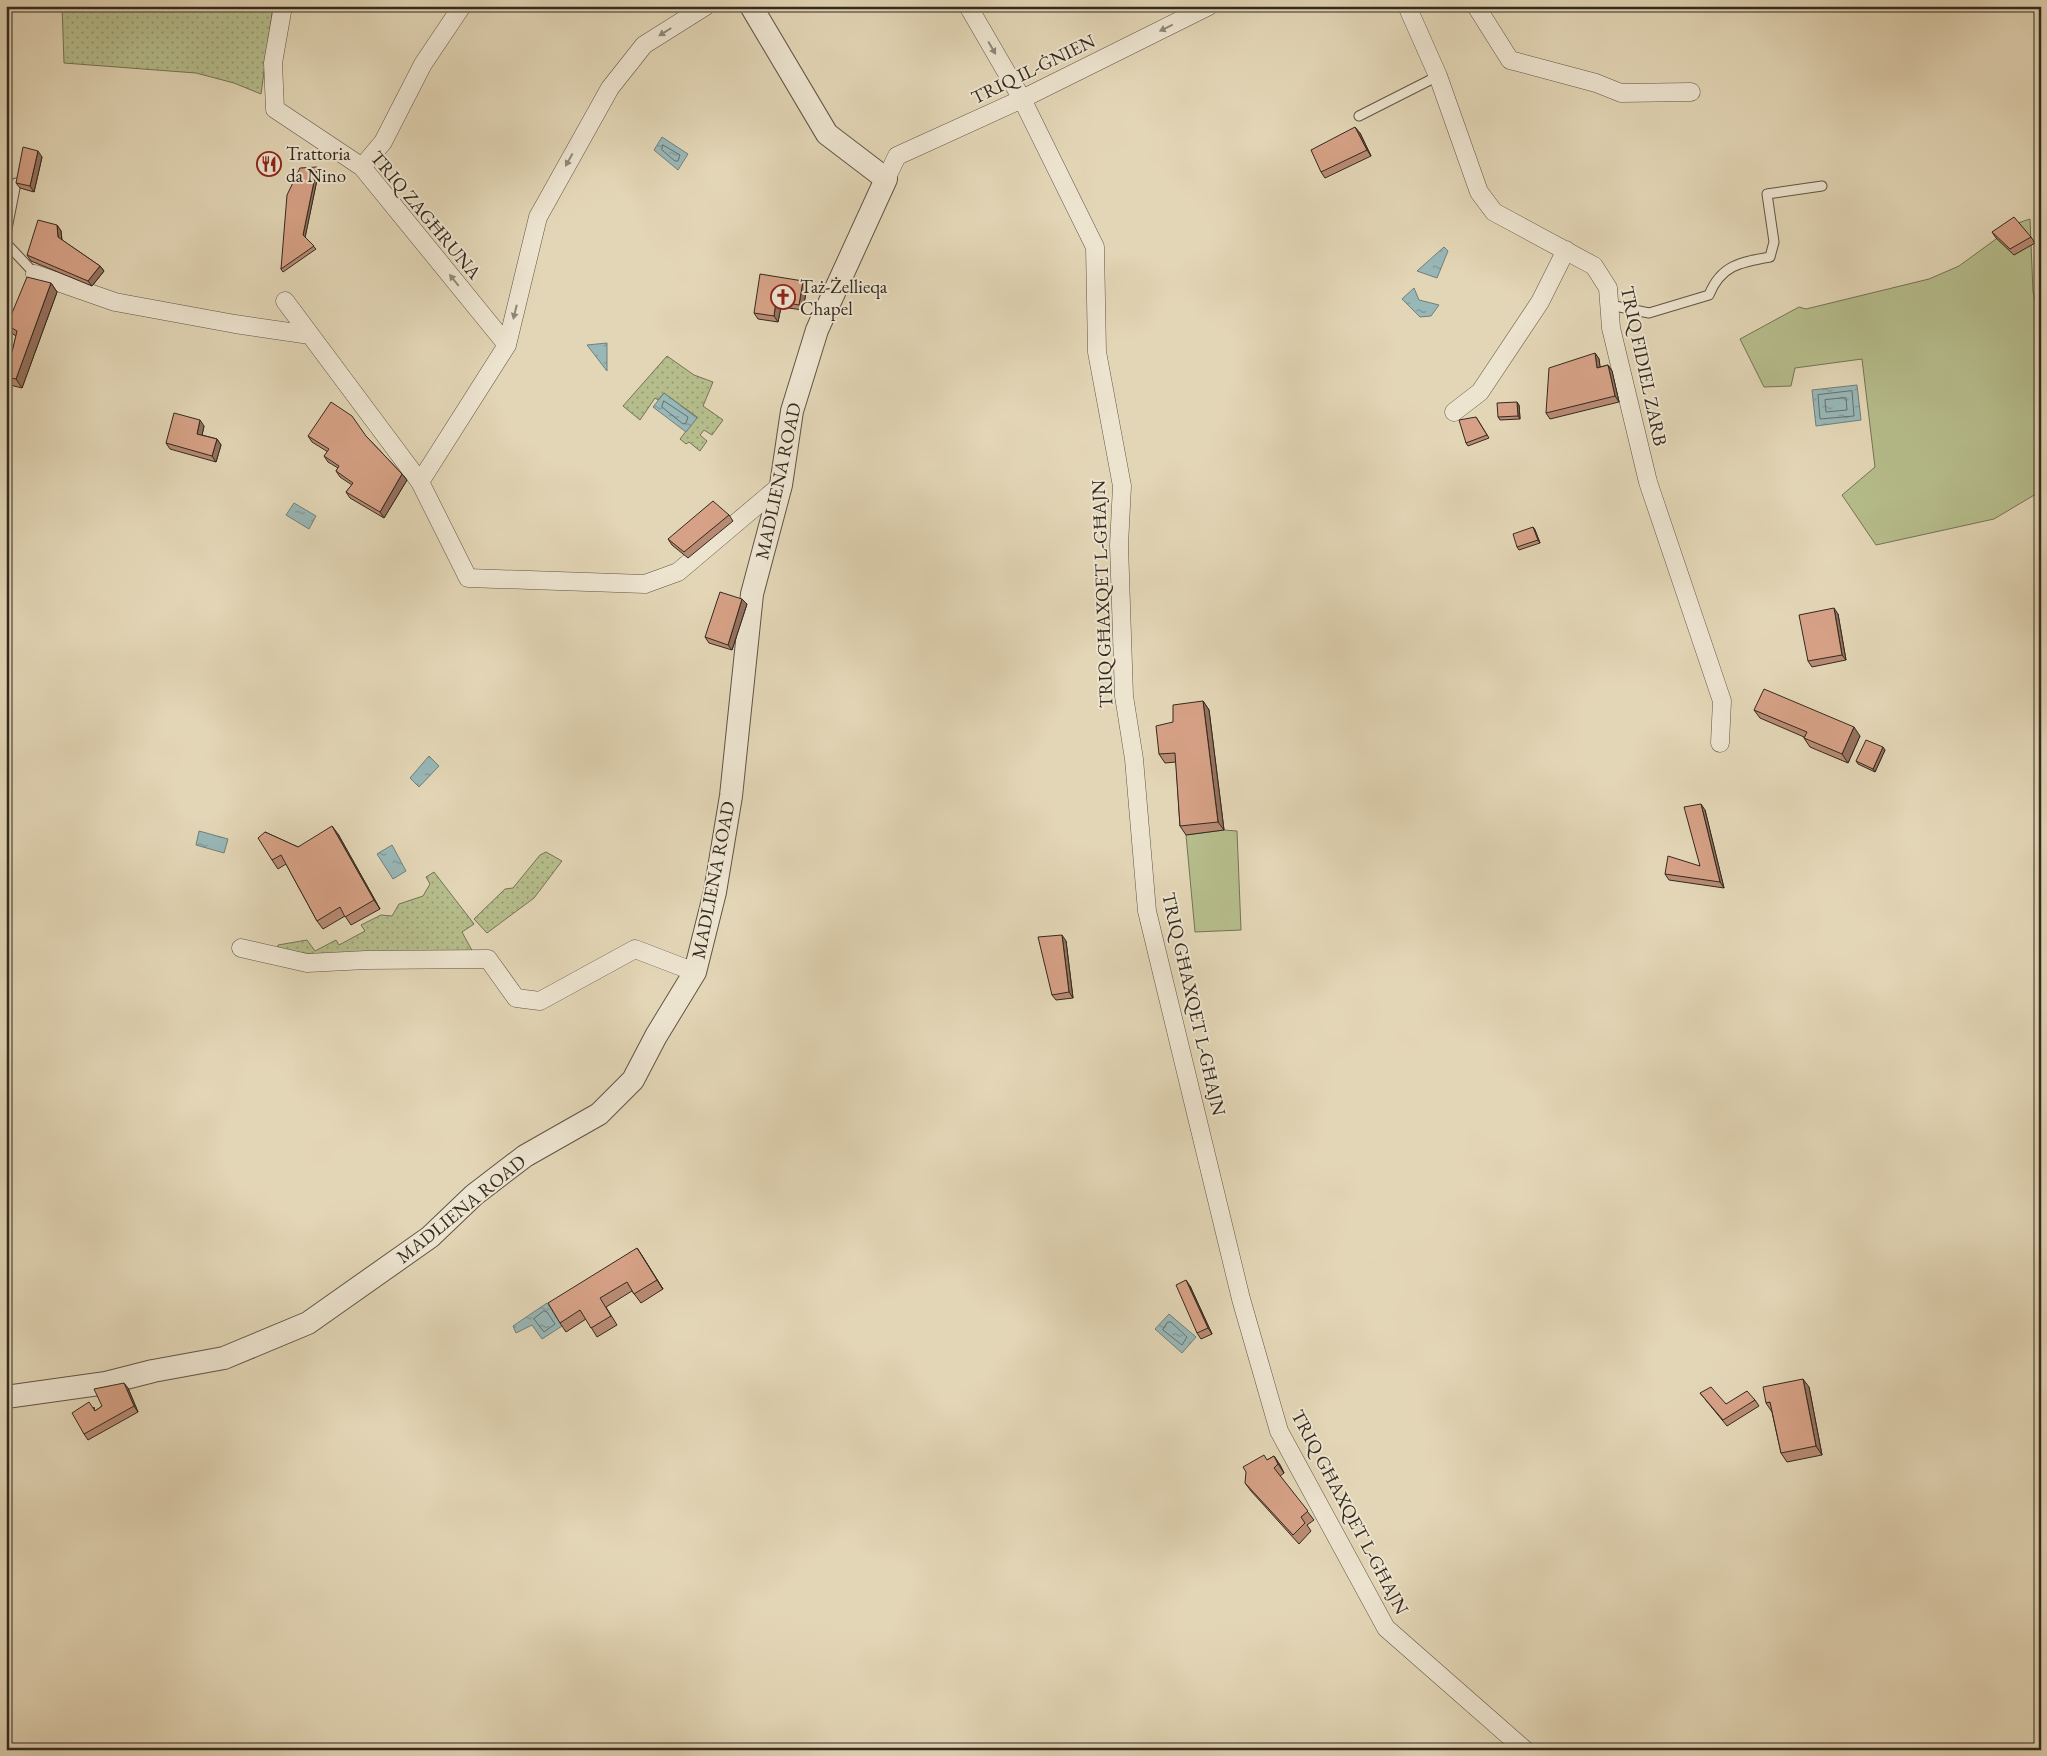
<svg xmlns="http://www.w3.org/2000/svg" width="2047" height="1756" viewBox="0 0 2047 1756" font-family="'EB Garamond',serif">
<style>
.grass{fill:url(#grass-dots);stroke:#747456}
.green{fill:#b6bd8c;stroke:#747456}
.water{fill:url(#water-ripples);stroke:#707f7a}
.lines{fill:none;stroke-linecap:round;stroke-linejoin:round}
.shore{stroke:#66706b;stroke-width:1}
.service-casing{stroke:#5f5545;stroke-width:11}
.minor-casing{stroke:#5f5545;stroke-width:19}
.tertiary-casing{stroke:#5f5545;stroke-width:24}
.service{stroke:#ede4d0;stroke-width:9}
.minor{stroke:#ede4d0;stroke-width:18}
.tertiary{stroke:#ede4d0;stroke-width:22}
.wall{fill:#b88a73;stroke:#332a1f}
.shaded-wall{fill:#96715e;stroke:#332a1f}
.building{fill:#d6a186;stroke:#332a1f}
.oneway{fill:#908778}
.labels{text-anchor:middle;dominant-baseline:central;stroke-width:4;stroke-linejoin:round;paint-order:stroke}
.street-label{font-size:19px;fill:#332a1f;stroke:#ede4d0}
.poi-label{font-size:19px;fill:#332a1f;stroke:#ede4d0;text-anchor:start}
</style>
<defs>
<pattern id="grass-dots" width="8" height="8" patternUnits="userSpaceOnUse" patternTransform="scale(1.25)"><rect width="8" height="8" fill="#b6bd8c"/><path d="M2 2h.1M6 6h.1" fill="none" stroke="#959a72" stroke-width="1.8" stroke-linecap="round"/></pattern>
<pattern id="water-ripples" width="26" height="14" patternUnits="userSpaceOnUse" patternTransform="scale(1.25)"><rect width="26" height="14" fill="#98b7b7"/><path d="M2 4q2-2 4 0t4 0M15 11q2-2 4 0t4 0" fill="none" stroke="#7d9594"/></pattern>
</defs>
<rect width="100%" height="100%" fill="#e3d6b6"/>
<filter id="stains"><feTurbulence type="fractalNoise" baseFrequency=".004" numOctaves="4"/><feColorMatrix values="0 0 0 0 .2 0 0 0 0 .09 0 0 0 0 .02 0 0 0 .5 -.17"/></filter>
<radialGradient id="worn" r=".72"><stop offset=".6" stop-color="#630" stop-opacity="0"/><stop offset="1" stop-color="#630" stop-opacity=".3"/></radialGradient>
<path class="grass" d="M62,6h211l-12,88 -27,-11 -38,-10 -132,-10z
M667,356l27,19 19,7 -10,24 20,14 -11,15 -8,-5 -4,5 7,6 -7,10 -11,-9 -3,2 -6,-5 17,-22 -33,-24 -6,7 -3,-2 -15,22 -17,-14z
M546,852l16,9 -28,37 -47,35 -13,-14 31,-30 8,-1 27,-33z
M434,872l40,52 -12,8 13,24h-146l-51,-6v-5l29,-5 8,11 21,-11 3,5 26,-14 -4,-6 20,-10 11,1 7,-12 24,-8 7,-12 -4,-7z"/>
<path class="green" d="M2030,219l3,73 8,26v173l-47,28 -118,26 -34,-50 33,-28 -13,-108 -67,9 -4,18 -27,1 -24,-48 59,-32 7,2 123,-30 30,-13 59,-43z
M1224,830l13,1 4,99 -46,2 -9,-97z"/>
<path class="water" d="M662,137l26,17 -10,16 -24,-20z
M1444,247l4,4 -11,27 -20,-7z
M1414,288l5,12 20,5 -8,11 -11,1 -18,-18z
M607,343v28l-20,-26z
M1857,385l4,35 -45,6 -4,-36z
M664,393l33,25 -11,14 -33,-25z
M294,503l22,13 -7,13 -23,-14z
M429,756l10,10 -20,21 -9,-9z
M199,831l29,8 -4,14 -28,-8z
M392,845l14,26 -13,8 -16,-25z
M547,1303l15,23 -20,13 -10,-14 -16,8 -3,-7z
M1169,1314l27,23 -14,16 -27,-24z"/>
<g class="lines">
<path class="shore" d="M663,145l17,10 -2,6h-3l-13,-11z
M1852,391l2,25 -34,3 -2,-24z
M1846,398l1,12 -21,2 -1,-12z
M664,401l24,16 -2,6 -3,1 -21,-17z
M544,1311l3,1 8,12 -11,8 -10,-13z
M1168,1322h3l16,15 -5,8 -19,-15z"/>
<defs>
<path id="service" d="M1359,116l79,-40
M6,234l10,-51
M6,243l29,31
M1610,305l39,8 60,-18c12,-30 32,-33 61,-38l4,-15 -7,-48 55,-8"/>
<path id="minor" d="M283,6l-10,57 2,46 87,58 145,178
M968,6l54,93 73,148 2,105 25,134 -3,59 5,151 10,63 13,152 94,388 38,132 107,197 139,122
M1407,6l31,70 41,116 15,20 100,54 14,22 3,40 37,154 74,219 -2,42
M1476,6l34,54 86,23 25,10 70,-1
M362,167l21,-25 40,-78 39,-58
M886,179l11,-23 125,-57 187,-93
M35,274l80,28 120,22 75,11
M285,301l135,181 48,96 177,6 33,-12 103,-87
M1454,412l26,-20 60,-90 26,-52
M420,482l87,-137 31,-128 72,-129 34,-43 62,-39
M241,948l66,15 59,-3 122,-1 28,39 24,3 95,-52 60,23"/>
<path id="tertiary" d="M6,1397l100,-14 47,-12 71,-13 84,-35 122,-86 44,-42 51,-39 74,-42 34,-34 23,-44 39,-64 20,-80 16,-96 21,-202 29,-109 11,-74 25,-81 69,-151 -59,-45 -76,-128"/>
</defs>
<use href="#service" class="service-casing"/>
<use href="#minor" class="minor-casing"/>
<use href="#tertiary" class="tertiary-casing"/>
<use href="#service" class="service"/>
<use href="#minor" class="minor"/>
<use href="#tertiary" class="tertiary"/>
</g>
<path class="wall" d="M1360,133l11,23 -46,22 -4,-6z
M42,157l-8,35 -14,-4 -4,-5z
M317,167l2,3 -14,67 11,12 -33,23 -2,-3z
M57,225l4,6 1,9 38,26 4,5 -12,15 -61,-25 -4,-6z
M1992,232l39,5 4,6 -21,12 -18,-17z
M803,281l4,5 -4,24 -22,-3 -3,15 -20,-3 -4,-6z
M51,283l6,9 -35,96 -16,-4v-19h3l7,-29 -3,-2 -6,-9z
M1595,353l4,6 1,8 8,-2 4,6 7,31 -69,17 -4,-6z
M1519,405l1,14 -20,1 -2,-3z
M1476,417l13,21 -21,8 -2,-3z
M204,426l-2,9 15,4 4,6 -5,17 -46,-13 -4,-6z
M308,436h58l36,38 5,6 -23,38 -34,-20 -4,-6 6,-7 -12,-8 -4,-6 2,-3 -10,-6 -4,-6 4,-4 -16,-10z
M729,515l4,6 -45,37 -16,-13 -4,-6z
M1533,527l2,3 5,13 -21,7 -2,-3z
M742,599l5,5 -15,46 -23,-7 -4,-6z
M1838,614l8,46 -34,7 -4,-6z
M1203,701l6,9 15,120 -38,5 -6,-9 -4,-64 -11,1 -6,-9 14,-32z
M1754,710l106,26 -12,27 -38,-16 -6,-9v-1l-44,-19z
M1885,750l-10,22 -17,-8 -2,-3z
M1705,810l19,78 -55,-8 -4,-6 35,-8z
M265,832l33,15 40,-13 42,75 -29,16 -6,-9 -22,13 -6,-8 -31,-57 -8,5 -6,-9z
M1066,941l7,57 -17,2 -4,-5z
M637,1248l26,41 -22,14 -9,-12 -26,16 11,18 -20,12 -11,-18 -20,13 -6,-9z
M1190,1286l22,48 -11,5 -4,-6z
M1809,1387l13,68 -35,7 -6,-9 -9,-41 -6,-9z
M128,1388l10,24 -50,28 -4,-6 10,-27 1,4z
M1700,1393l26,11 29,-4 4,6 -32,20z
M1274,1456l6,9 4,8 -4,3 34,44 -7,5 4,6 -12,13 -48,-53 -6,-8 22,-23z"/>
<path class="shaded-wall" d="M1355,127l5,6 11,23 -4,-6z
M38,151l4,6 -8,35 -4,-6z
M317,167l2,3 -14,68 -2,-3z
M7,187l4,6 -5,18v-22z
M57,225l4,6 1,12 -4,-6z
M100,266l4,5 -12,15 -4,-5z
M803,281l4,5 -4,24 -4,-5z
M51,283l6,9 -35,96 -6,-9z
M776,301l5,6 -3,15 -4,-6z
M1595,353l4,6 2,15 -4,-6z
M1608,365l4,6 7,31 -4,-6z
M1517,402l2,3 1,14 -2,-3z
M200,420l4,6 -3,14 -4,-6z
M217,439l4,6 -5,17 -4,-6z
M402,474l5,6 -23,38 -4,-6z
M1533,527l2,3 5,13 -2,-3z
M742,599l5,5 -15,46 -4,-5z
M1834,608l4,6 8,46 -4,-5z
M1203,701l6,9 15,120 -6,-8z
M1854,727l6,9 -12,27 -6,-9z
M1883,747l2,3 -10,22 -2,-3z
M1701,804l4,6 19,78 -4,-6z
M332,826l6,8 42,75 -6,-9z
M1062,935l4,6 7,57 -4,-6z
M637,1248l6,9 20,32 -6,-9z
M1186,1280l4,6 22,48 -4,-6z
M1803,1379l6,8 13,68 -6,-9z
M124,1383l4,5 10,24 -4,-6z
M1274,1456l6,9 4,8 -6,-9z"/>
<path class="building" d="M1355,127l12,23 -46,22 -10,-22z
M23,147l15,4 -8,35 -14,-3z
M317,167l-14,68 11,11 -33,23 6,-74 13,-27z
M2014,217l17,20 -21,12 -18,-17z
M38,220l19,5 1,12 42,29 -12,15 -61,-26z
M760,274l43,7 -4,24 -23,-4 -2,15 -20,-3z
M27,277l24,6 -35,96 -10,-2v-12h3l8,-34 -10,-6z
M1595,353l2,15 11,-3 7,31 -69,17 3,-45z
M331,402l21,14 14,20 36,38 -22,38 -34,-20 7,-9 -17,-12 3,-5 -15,-10 5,-7 -21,-13z
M1517,402l1,14 -20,1 -1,-14z
M174,413l26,7 -3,14 20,5 -5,17 -46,-13z
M1476,417l11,18 -21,8 -7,-23z
M713,501l16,14 -45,37 -16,-13z
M1533,527l5,13 -21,7 -4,-13z
M720,592l22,7 -14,46 -23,-8z
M1834,608l8,47 -34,6 -9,-46z
M1764,689l90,38 -12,27 -38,-16 3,-6 -53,-22z
M1203,701l15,121 -38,4 -5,-73 -16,1 -3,-28 17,-4v-17z
M1866,740l17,7 -10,22 -17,-8z
M1701,804l19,78 -55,-8 3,-18 32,10 -16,-59z
M332,826l42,74 -29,17 -5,-10 -23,14 -36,-66 -9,5 -14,-22 7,-6 33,15z
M1062,935l7,57 -17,3 -14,-58z
M637,1248l20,32 -23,14 -7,-12 -27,16 11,18 -20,12 -11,-18 -20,13 -12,-20z
M1186,1280l22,48 -11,5 -21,-48z
M1803,1379l13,67 -35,7 -11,-51 -4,1 -3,-16z
M124,1383l10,23 -50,28 -12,-21 17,-11 6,9 7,-5 -8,-17z
M1711,1387l15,17 21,-13 8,9 -32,20 -23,-27z
M1264,1455l3,5 7,-4 4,8 -4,4 34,43 -7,6 4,6 -12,12 -48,-52 1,-11 -3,-5z"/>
<defs><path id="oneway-solid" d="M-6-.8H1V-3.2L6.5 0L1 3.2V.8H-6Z" transform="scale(1.25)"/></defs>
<g class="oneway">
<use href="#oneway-solid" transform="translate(1166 28) rotate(154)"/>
<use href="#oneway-solid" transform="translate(665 32) rotate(148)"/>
<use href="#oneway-solid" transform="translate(992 48) rotate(60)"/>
<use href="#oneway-solid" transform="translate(569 160) rotate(119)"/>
<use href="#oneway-solid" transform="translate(454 280) rotate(-129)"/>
<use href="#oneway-solid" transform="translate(515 312) rotate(104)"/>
</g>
<defs>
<symbol id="restaurant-ring" viewBox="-11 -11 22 22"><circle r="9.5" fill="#ede4d0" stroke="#8f2418" stroke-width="1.5"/><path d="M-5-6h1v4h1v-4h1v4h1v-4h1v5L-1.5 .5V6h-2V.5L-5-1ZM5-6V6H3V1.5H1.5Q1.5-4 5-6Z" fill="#8f2418"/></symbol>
<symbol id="church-ring" viewBox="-11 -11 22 22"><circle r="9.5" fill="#ede4d0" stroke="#8f2418" stroke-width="1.5"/><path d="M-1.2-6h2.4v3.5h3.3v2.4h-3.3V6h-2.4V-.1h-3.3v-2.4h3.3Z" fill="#8f2418"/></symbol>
</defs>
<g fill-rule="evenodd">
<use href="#restaurant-ring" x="255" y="150" width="28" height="28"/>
<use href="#church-ring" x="769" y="283" width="28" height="28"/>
</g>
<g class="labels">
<g class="street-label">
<text transform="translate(1033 69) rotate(-26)">TRIQ IL-ĠNIEN</text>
<text transform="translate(426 215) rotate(50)">TRIQ ZAGĦRUNA</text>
<text transform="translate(1644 366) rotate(78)">TRIQ FIDIEL ZARB</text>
<text transform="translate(778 481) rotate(-78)">MADLIENA ROAD</text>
<text transform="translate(1102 594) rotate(-92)">TRIQ GĦAXQET L-GĦAJN</text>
<text transform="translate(713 880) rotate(-79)">MADLIENA ROAD</text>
<text transform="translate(1194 1004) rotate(77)">TRIQ GĦAXQET L-GĦAJN</text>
<text transform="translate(461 1209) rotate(-39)">MADLIENA ROAD</text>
<text transform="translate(1350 1512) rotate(62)">TRIQ GĦAXQET L-GĦAJN</text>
</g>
<g class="poi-label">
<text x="286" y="153">Trattoria<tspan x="286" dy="22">da Nino</tspan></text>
<text x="800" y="286">Taż-Żellieqa<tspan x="800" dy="22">Chapel</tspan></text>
</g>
</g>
<rect width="2047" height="1756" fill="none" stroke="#e3d6b6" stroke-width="25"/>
<rect x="8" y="8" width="2032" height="1741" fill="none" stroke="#332a1f" stroke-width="2.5"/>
<rect x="12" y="12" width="2022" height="1731" fill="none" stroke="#332a1f"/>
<rect width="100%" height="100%" filter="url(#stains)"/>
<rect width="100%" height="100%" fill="url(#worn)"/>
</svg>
